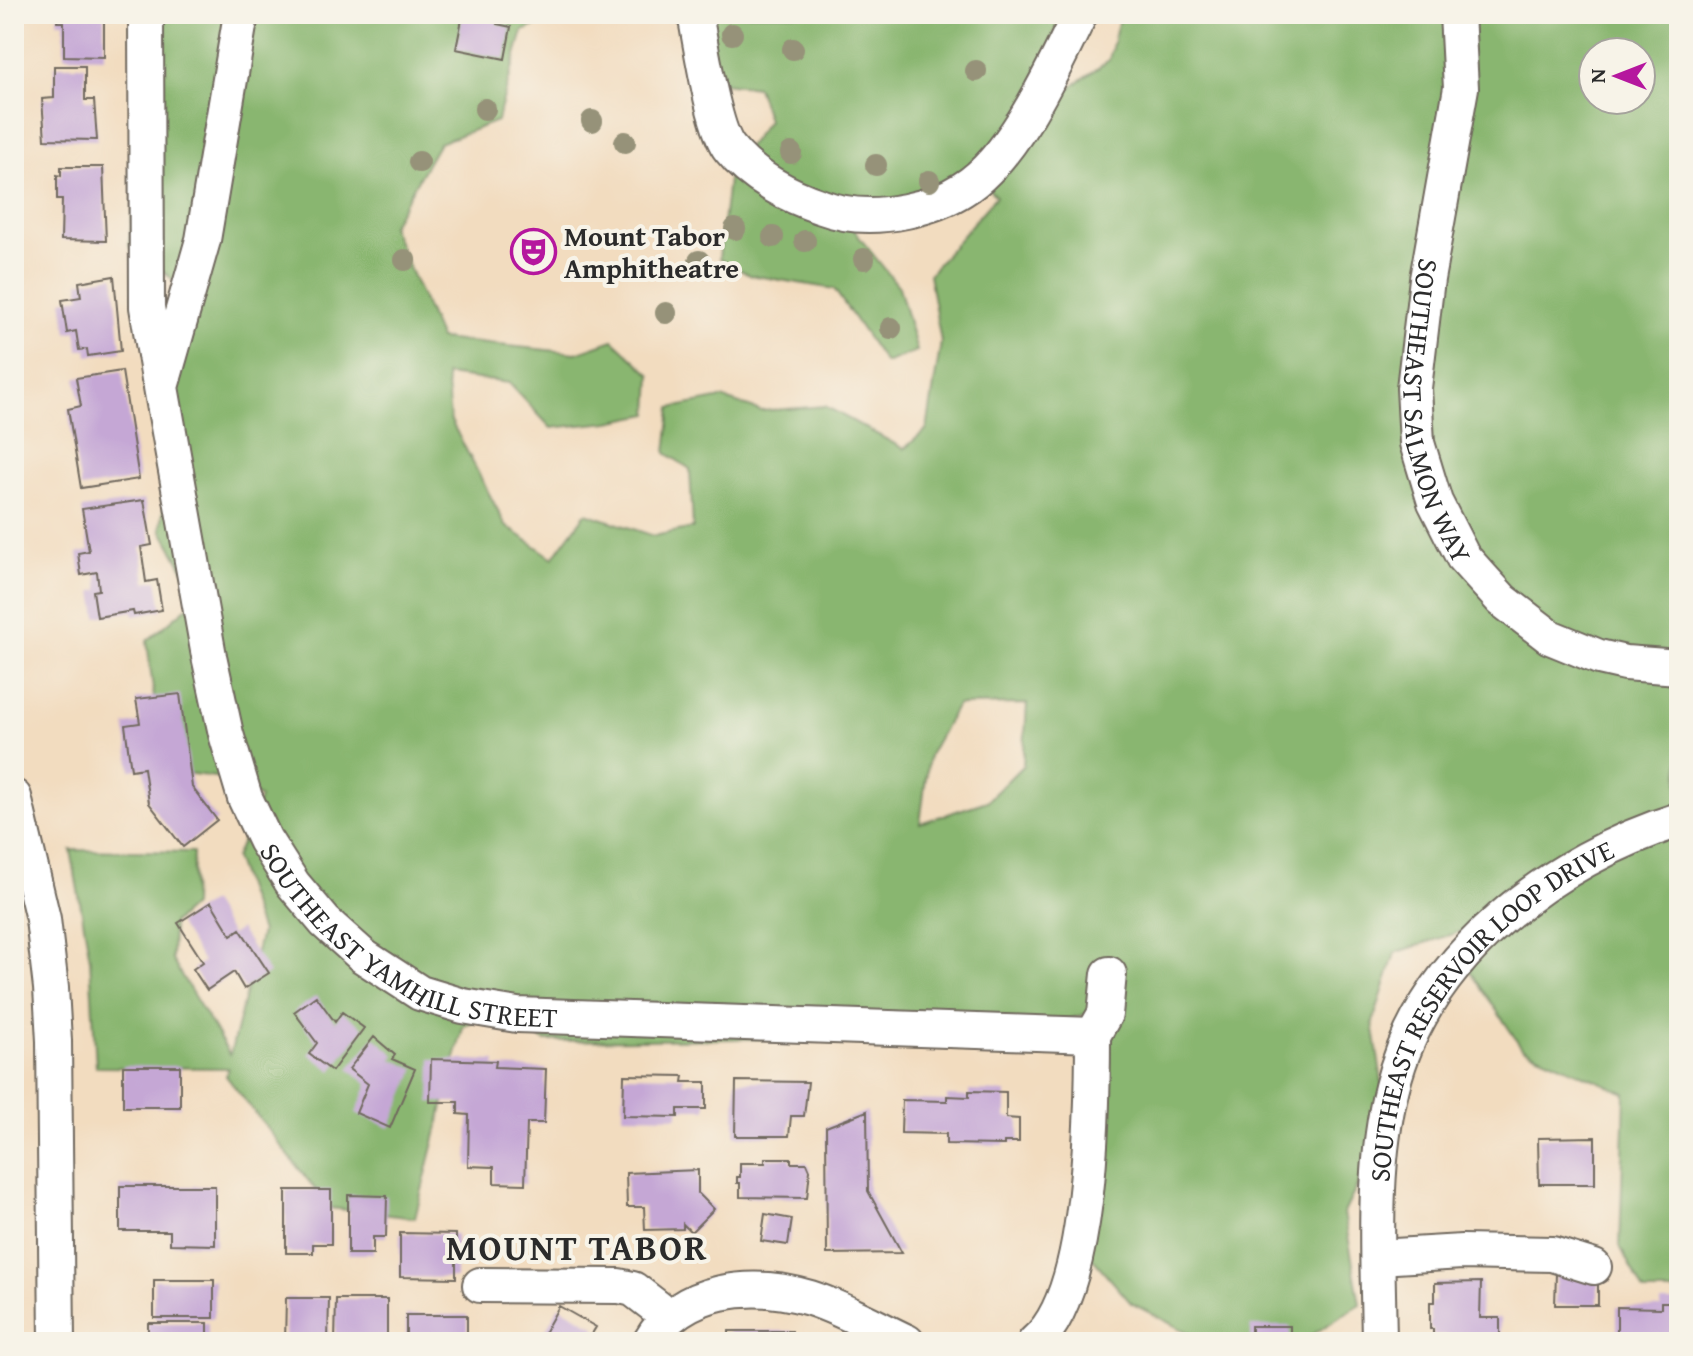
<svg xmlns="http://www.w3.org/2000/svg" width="1693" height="1356" viewBox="0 0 1693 1356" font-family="'Gentium Book Plus',serif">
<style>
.forest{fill:#89b66f;stroke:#5a704d;stroke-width:2;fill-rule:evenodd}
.building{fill:#c5a7d5}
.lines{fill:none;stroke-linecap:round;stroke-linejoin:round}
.minor-casing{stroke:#71695f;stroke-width:38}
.minor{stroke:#fff;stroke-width:34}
.tree{fill:#969279}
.labels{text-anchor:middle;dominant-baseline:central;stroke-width:8;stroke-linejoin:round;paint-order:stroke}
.poi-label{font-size:28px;font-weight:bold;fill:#2b2b2b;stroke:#f7f3e8;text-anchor:start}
.street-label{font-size:28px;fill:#2b2b2b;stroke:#f7f3e8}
.district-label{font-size:36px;font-weight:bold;letter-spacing:2px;fill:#2b2b2b;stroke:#f7f3e8}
</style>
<rect width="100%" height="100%" fill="#f7f3e8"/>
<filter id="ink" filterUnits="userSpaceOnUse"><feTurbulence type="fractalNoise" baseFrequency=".0125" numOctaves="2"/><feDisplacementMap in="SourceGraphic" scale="16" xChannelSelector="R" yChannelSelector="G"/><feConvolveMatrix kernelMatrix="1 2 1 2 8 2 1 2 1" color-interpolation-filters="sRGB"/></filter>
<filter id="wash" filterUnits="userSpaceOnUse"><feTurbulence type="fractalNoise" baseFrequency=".006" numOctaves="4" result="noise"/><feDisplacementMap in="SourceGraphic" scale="32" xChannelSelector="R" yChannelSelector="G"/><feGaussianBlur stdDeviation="1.8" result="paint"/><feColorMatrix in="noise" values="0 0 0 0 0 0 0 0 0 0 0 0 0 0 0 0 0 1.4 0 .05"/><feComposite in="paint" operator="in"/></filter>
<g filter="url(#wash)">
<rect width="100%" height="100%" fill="#f2dcbf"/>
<path class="forest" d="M152,14h413l-42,17 -26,90 -58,22 -48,83 49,113 136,14 37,-13 38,35 -2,39 -40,8 -58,6 -42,-45 -63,-8 4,44 56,107 47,32 33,-45 68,23 39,-8 -3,-59 -24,-16 5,-45 51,-10 39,13 64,-5 79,43 23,-20 14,-87 -12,-68 67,-78 -23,-21 -57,38 -82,-13 26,38 39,49 18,64 -32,12 -51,-74 -84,-14 -31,-16 10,-88 39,-51 -11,-33 -43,-5 -5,-68h352l-12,39 11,42 49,-35 11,-46h559v1134l-4,4 4,25v115h-35l-24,-45 5,-154 -103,-45 -52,-77 13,-47 -88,29 -22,69 15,100 -44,91 16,91 -59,38h-95l-75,-39 -50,-58 1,-109 30,-42 -23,-24 14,-61 -91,27 -467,5 -50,-32 -32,18 -48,191 -85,-10 -104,-132 2,-8 -132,-1 -6,-108 -19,-109 122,2 -1,54 -19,17 -1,37 58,95 31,-123 -26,-74 25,-60 -30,-19 -67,-9 -16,-129 52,-44 -38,-68 26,-239 -58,-44zM1593,52h48v48h-48zM1027,704l-4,61 -36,36 -67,22 9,-68 28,-50z"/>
<g id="blocks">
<path class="building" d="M58,14h46v43l-40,-1v-34h-7z
M463,14h35l-1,10 14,3 -6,32 -49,-10z
M54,66h31v34h9l3,40 -52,-1 -3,-40 12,-1z
M61,167h42l3,74 -45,-1 1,-41h-5v-24l4,1z
M114,276l7,75 -33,5 -1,-7 -8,1 -3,-19 -9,2 -5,-33 19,-3 -2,-15z
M122,371l17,108 -58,9 -13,-79 13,-3 -5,-28z
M144,500l8,45 -11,2 5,35 11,-2 5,30 -28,5 -1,-4 -36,6 -4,-26 6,-1 -2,-18 -16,3 -3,-22 11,-2 -7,-42z
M180,694l12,93 25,33 -34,27 -34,-44 -5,-35 -13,2 -6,-45 15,-2 -4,-24z
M211,902l20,33 9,-6 29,44 -25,16 -10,-17 -27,18 -14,-21 10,-7 -25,-39z
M316,996l19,26 7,-10 22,16 -32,43 -23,-17 8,-11 -23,-31z
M374,1037l21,18 -3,4 23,10 -25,59 -34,-15 12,-29 -19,-15z
M431,1059l65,2 -1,6 51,2 -2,54h-17l-2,61 -31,-1v-16l-26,-1 1,-51 -11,-1v-12h-28z
M123,1066h57v41h-57z
M624,1075l60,1 -1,6h23v27h-28v8l-55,-1z
M736,1081l72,1 -4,34h-13l-2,20h-54z
M969,1091l37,1v26l13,1v23h-15v3l-58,-1v-10l-45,-1 1,-33 45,1v-5l22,1z
M867,1111l1,80 34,62 -75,1 -1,-127z
M1595,1137v47h-56l-1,-46z
M765,1158h26v5h16l3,7 -3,28 -67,-1v-14h-3v-6h3v-14h25z
M698,1170v23l16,16 -23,23 -8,-8v5l-38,1 -1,-23h-17l-1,-34z
M120,1186h95v59l-45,-1v-13h-50z
M286,1190h45v54h-18v9h-27z
M348,1195l39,1 -1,41h-13v17h-25z
M765,1214l27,5 -4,26 -27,-4z
M400,1233l56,1v44l-56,-1z
M1556,1273h42v32h-43z
M154,1280h60v38h-60z
M1481,1282l-1,36h20v24h-28l1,-6h-40v-7h-3v-27h5v-19z
M286,1298h43l-1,44h-43z
M336,1299h51v40h-5v3h-47z
M1661,1302h18v40h-58v-3h-4v-32l44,1z
M559,1306l37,21 -9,15h-48z
M406,1315h61v27h-61z
M148,1323h60v19h-60z
M1251,1326h39v16h-39z
M729,1331h63v11h-63z"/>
</g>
</g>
<g filter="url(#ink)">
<use href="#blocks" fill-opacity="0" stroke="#71695f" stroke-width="2"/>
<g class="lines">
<defs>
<g id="minor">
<path d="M146,14l1,293 12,72"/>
<path id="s1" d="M241,14l-38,226 -42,147 48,269 17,78 19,64 20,42 28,44 32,38 38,34 57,37 43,13 54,9 576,20"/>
<path d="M695,14c6,30 18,115 35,135 22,28 59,47 92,58 27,10 55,10 84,4 19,-4 40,-11 57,-22 51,-31 91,-122 117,-175"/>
<path id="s2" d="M1457,14l4,74 -34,191 -13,109 3,55 18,59 28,55 39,43 48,37 49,20 26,6 54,4"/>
<path d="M14,797l29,122 8,69 3,53 3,301"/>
<path d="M1093,1035l12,-21 4,-40"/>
<path d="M1378,1257l84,-5 90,2 42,13"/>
<path d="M480,1285l139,1 14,3 35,27"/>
<path d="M650,1342c31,-55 104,-61 160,-44 34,11 65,29 97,44"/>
<path d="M1035,1342c57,-47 58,-235 58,-307"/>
<path id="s3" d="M1379,1342c-1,-84 -8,-173 13,-255 33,-133 162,-228 287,-267"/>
</g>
</defs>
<use href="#minor" class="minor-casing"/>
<use href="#minor" class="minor"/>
</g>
<g class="tree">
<circle cx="732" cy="34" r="11"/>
<circle cx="793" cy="49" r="11"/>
<circle cx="976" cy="71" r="11"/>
<circle cx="485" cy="109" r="11"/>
<circle cx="592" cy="121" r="11"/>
<circle cx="625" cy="142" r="11"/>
<circle cx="791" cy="153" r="11"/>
<circle cx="419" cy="162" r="11"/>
<circle cx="876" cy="165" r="11"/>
<circle cx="929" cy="181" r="11"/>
<circle cx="735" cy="229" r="11"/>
<circle cx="773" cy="237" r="11"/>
<circle cx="805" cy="241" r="11"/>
<circle cx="864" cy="259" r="11"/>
<circle cx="405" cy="260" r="11"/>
<circle cx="699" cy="261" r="11"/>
<circle cx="666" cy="313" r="11"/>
<circle cx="891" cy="328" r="11"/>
</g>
</g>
<defs>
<symbol id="theatre-ring" viewBox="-11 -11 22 22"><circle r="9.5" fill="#f7f3e8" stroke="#b5179e" stroke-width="1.5"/><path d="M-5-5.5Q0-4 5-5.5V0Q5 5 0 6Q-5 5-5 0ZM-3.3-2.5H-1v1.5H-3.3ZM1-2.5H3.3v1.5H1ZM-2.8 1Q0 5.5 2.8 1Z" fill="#b5179e"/></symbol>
</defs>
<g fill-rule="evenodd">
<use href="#theatre-ring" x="508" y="226" width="51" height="51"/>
</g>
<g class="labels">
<g class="poi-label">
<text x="564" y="235">Mount Tabor<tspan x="564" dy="32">Amphitheatre</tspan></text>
</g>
<g class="street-label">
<text stroke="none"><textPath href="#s2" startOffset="404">SOUTHEAST SALMON WAY</textPath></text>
<text stroke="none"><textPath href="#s1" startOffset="1032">SOUTHEAST YAMHILL STREET</textPath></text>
<text stroke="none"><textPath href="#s3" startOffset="376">SOUTHEAST RESERVOIR LOOP DRIVE</textPath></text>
</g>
<g class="district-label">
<text x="577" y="1246">MOUNT TABOR</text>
</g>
</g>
<rect width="1693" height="1356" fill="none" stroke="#f7f3e8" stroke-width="48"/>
<g transform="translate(1617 76) rotate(270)"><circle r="38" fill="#f7f3e8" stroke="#a5a39c" stroke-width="2"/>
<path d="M0-6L14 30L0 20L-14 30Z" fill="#b5179e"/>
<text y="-12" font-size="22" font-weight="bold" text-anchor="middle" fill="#2b2b2b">N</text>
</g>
</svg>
